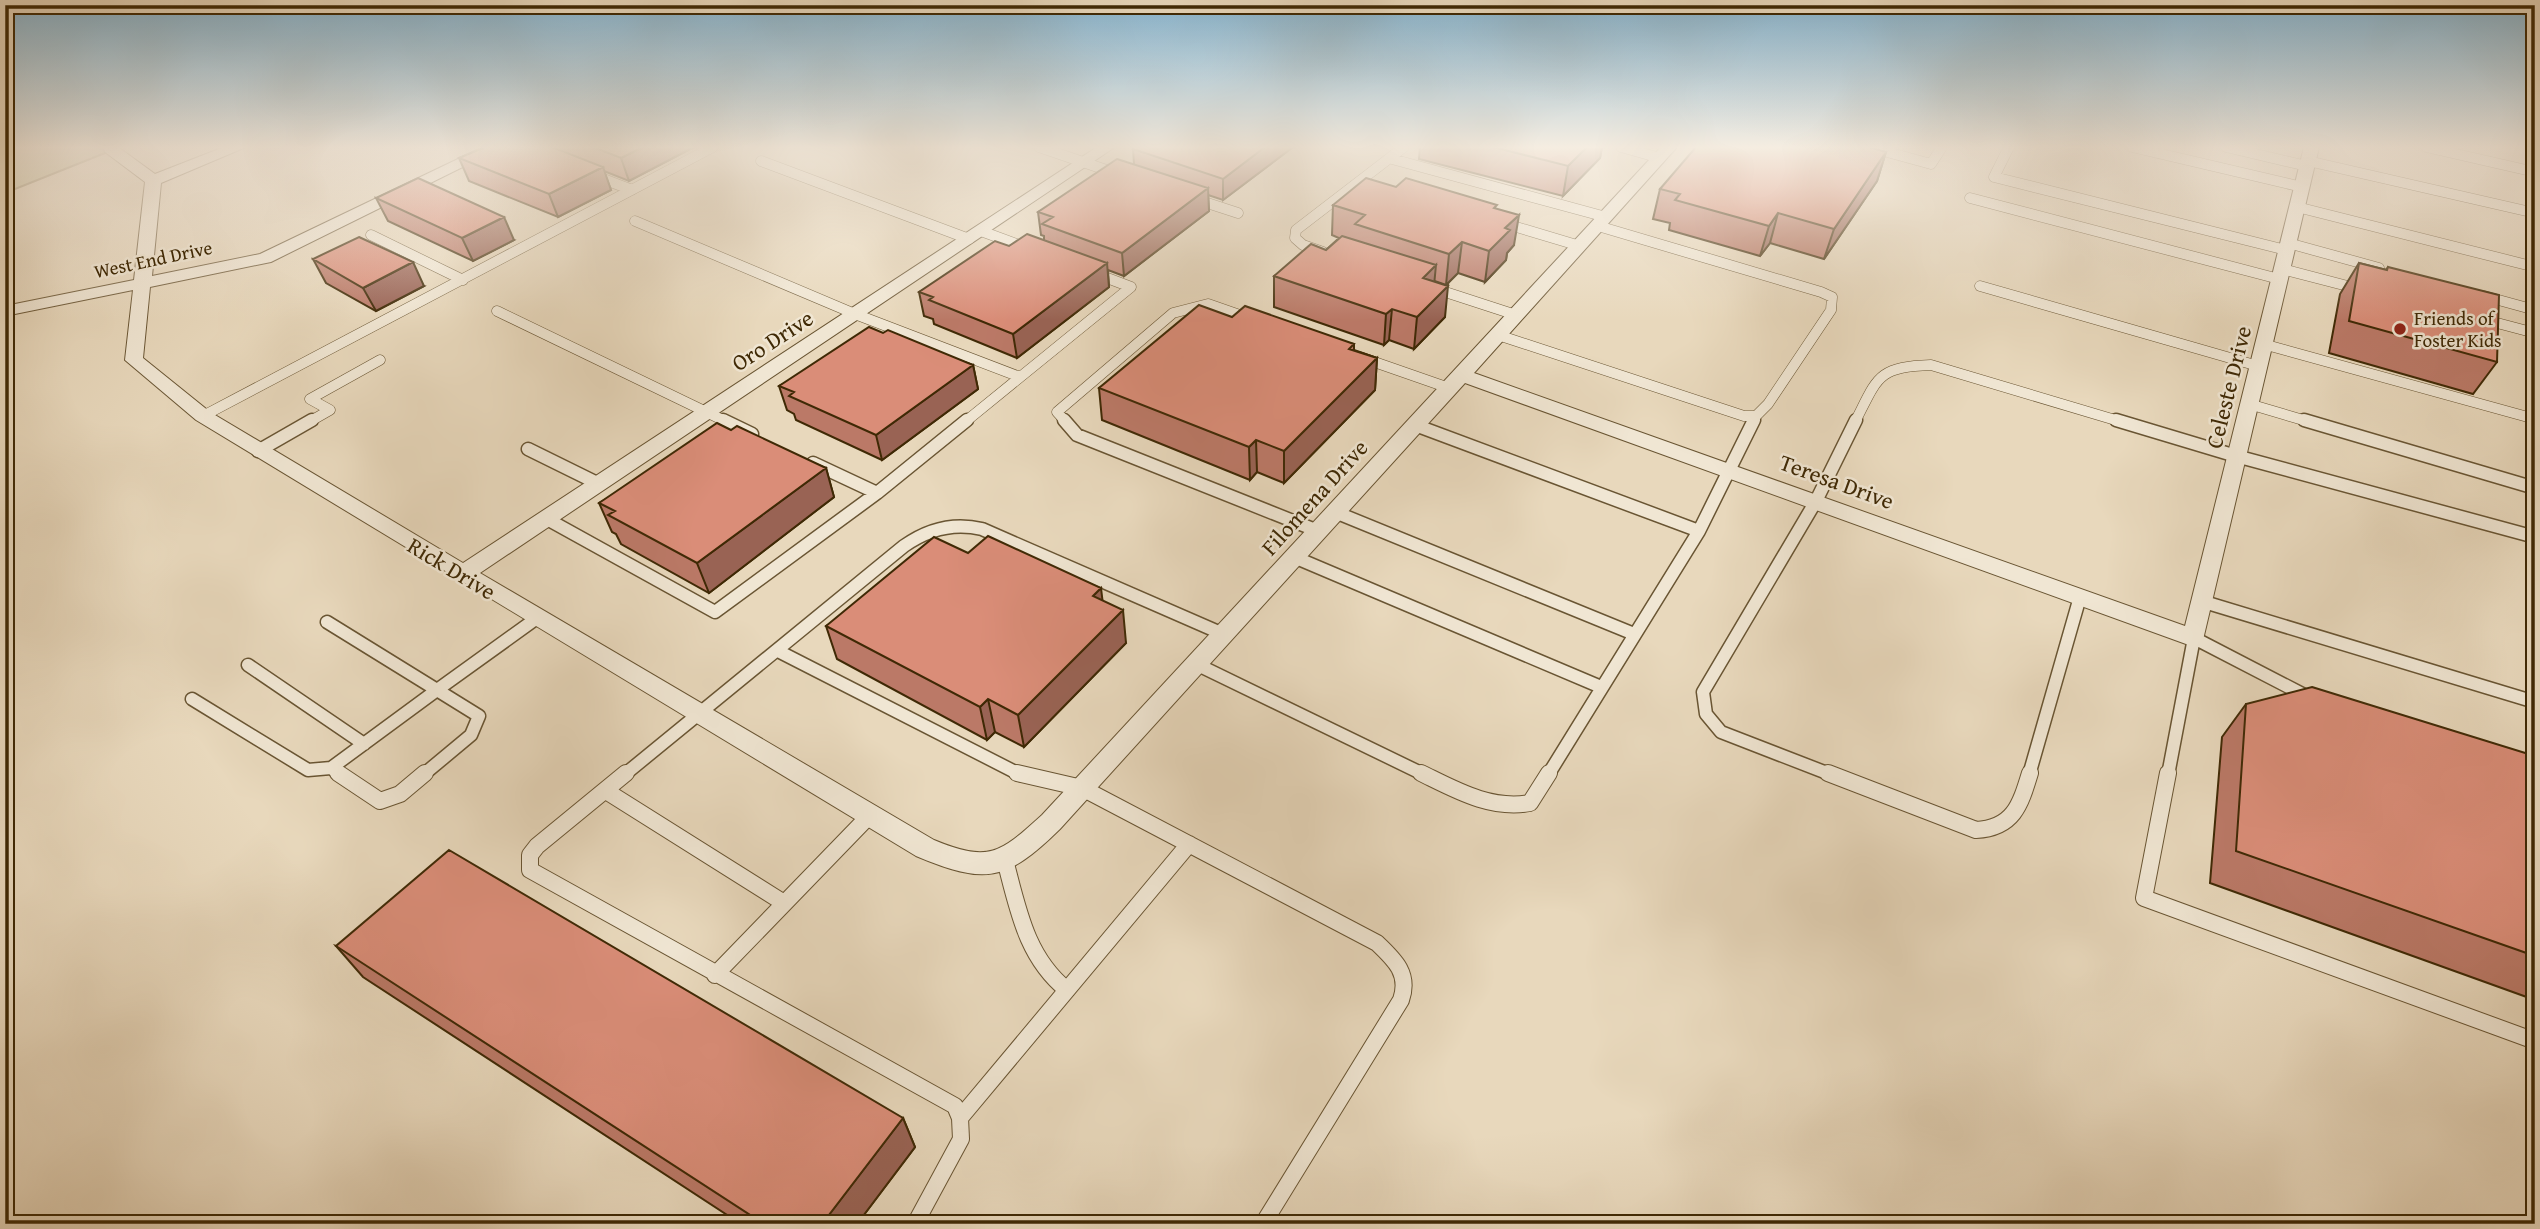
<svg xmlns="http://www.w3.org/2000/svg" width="2540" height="1229" viewBox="0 0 2540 1229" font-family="'Gentium Book Plus',serif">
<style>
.green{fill:#bebc8c;stroke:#7e7248;stroke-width:2}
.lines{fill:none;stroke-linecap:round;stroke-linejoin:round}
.lane-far2-casing{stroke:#695533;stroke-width:11}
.lane-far1-casing{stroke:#695533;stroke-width:15}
.lane-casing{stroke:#695533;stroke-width:18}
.street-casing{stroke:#695533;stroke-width:2}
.lane-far2{stroke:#f0e6d3;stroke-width:10}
.lane-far1{stroke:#f0e6d3;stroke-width:12}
.lane{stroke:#f0e6d3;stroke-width:16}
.street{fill:#f0e6d3;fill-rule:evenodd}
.wall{fill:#bb7967;stroke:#3f2905;stroke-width:2}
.shaded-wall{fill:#996354;stroke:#3f2905;stroke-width:2}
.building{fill:#da8d78;stroke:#3f2905;stroke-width:2}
.poi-dot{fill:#8f2418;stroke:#f0e6d3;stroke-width:2.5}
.labels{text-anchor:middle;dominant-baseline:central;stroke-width:5;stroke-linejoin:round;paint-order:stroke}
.far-street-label{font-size:19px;fill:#3f2905;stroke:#f0e6d3}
.far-poi-label{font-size:19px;fill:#3f2905;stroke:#f0e6d3;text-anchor:start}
.street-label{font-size:23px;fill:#3f2905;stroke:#f0e6d3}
</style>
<rect width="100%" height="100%" fill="#e8d8bc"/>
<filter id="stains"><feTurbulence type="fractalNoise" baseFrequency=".00286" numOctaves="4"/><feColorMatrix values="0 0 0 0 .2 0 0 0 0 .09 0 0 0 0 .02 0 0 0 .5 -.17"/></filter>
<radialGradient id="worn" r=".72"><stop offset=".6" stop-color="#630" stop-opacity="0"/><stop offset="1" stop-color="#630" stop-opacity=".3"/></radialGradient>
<path class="green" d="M5,147h115l-115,46z"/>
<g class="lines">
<defs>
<path id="lane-far2" d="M1039,147l79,27
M1621,147l39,11
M1869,147l62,17 11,-17
M2009,147l-15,30 292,73
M2132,147l170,40
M2226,147l81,19
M2426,147l109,25
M1392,159l214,58
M761,161l208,78
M2308,161l227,52
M593,175l39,15
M1970,198l309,81
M1195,199l43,14
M2297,207l238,60
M635,221l220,93 165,63
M1503,223l77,23
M981,231l46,17
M371,235l92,45
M2288,243l91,25
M1323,252l-20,-7 -8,-7 1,-8 108,-83
M2282,269l77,20
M1980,286l278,80
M1433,288l83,27
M2484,296l51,14
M497,311l230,111
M2482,319l53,14
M1498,335l246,81h12l12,-12 63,-94 1,-13 -11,-5 -223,-66
M2263,344l272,75
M1360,357l89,31
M2249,404l61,18
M203,416l510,-269
M309,422l21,-12 -20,-11 70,-39
M965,422l166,-135 -37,-14
M1066,422l-9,-10 116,-99 35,-9 43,15
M1753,422l3,-6
M1855,422c23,-45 22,-55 76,-57l191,57"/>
<path id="lane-far1" d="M723,420l29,14
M1064,420l13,15 241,96
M2116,420l120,36 299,81
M2304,420l231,68
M1415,425l284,106
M528,449l71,35
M258,451l54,-31
M877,493l90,-73
M1335,512l299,122
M547,519l168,93 162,-119 -64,-30
M1294,557l307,130
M2201,601l334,101
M327,622l110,68
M778,651l243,124
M1196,664l229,111
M248,665l116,79
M437,690l100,-72
M192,699l116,71 23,-2
M341,775l-10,-7 106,-78
M423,775l48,-40 8,-19 -42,-26
M624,775l280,-229c24,-17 49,-24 78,-17l241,105
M1548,775l151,-244 55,-111
M1832,775l-111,-43 -15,-18 -3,-22 113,-191 40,-81
M2029,775l51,-178
M2168,775l26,-137 114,59"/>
<path id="lane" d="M338,773l42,28 20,-7 25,-21
M626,773l-89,73 -7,9v15l425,236 5,12 1,21 -46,85
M1017,773l65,15 295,155c18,17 33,31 24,57l-138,224
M1421,773c35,17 69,37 109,30l19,-30
M1828,773l148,57c37,-2 44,-24 54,-57
M2168,773l-24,125 391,143
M606,791l178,112
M1005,860c13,49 21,97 62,130
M715,975l155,-160
M960,1118l229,-274"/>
<path id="street" d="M103,147h15l37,27 69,-27h22l-85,36 -9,93 108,-22 223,-107h20l-232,115 -121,25 -7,71 67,54 253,151 634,-416h18l-635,426 454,267c56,23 66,13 108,-25l619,-668h16l-203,226 711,253 119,-479h15l-117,497 -8,2 -8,-2 -721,-261 -405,446c-54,53 -75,56 -144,27l-720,-436 -71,-60 8,-70 -128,26v-10l129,-26 11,-98 -40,-30z"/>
</defs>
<use href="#lane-far2" class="lane-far2-casing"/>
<use href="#lane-far1" class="lane-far1-casing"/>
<use href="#lane" class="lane-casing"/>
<use href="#street" class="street-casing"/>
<use href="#lane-far2" class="lane-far2"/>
<use href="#lane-far1" class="lane-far1"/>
<use href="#lane" class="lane"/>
<use href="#street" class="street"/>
</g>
<path class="wall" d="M485,147h209l-65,34 -25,-10 7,19 -53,27 -89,-36 -10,-23z
M1293,147l-70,53 -15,-5 1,16 -85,65 -16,-6 1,17 -92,71 -83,-34 -1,-5 -9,-3 -5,-24 90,-46 35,-6v-4l-3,-1 -3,-23 96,-48 -1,-15z
M1420,147h182l-2,11 -37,38 -144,-37z
M1886,152l-9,29 -53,78 -54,-16 -10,13 -91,-26 1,-7 -17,-4 7,-30z
M376,198l138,42 -41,21 -85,-40z
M1333,205l164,4 17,36 -7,8 -1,7 -21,22 -27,-9 -12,12 -11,-4 10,36 -31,32 -25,-9 -5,5 -110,-38v-31l52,-26 13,-12 -7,-3z
M313,259l111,27 -48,25 -50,-28z
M2359,263l27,7 2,-3 109,95 -24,32 -144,-41 11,-59z
M1232,317l122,27v6l23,8 -2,32 -91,93 -27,-11 -7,8 -148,-60 -3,-32z
M883,333l90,32 5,24 -96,71 -86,-40 -2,-6 -7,-4 -8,-24z
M731,430l95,38 8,29 -125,96 -88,-49 -5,-10 -4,-2 -13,-29z
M968,553l134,47 24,43 -102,104 -29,-15 -8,8 -150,-81 -11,-33z
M2246,704l289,52v244l-325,-117 12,-146z
M336,946l567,172 12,29 -58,77h-116l-378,-247z"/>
<path class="shaded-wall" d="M643,147h51l-65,34 -8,-23z
M1265,147h28l-70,53v-21z
M1587,147h15l-2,11 -37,38 5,-30z
M1886,152l-9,29 -53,78 10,-30z
M603,167l8,23 -53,27 -9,-23z
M1208,188l1,23 -85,65 -2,-23z
M1778,213l-8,30 -10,13 9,-30z
M1519,215l-5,30 -7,8 -1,7 -21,22 4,-31 16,-23z
M504,217l10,23 -41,21 -11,-23z
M1462,242l-4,31 -12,12 3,-31z
M413,262l11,24 -48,25 -13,-23z
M1107,263l2,24 -92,71 -4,-24z
M1436,265l-3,31 -10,-18z
M1448,286l-3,31 -31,32 3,-32z
M1392,309l-3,31 -5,5 2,-31z
M1377,358l-2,32 -91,93v-32z
M973,365l5,24 -96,71 -6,-25z
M1256,440l1,32 -7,8 -1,-33z
M826,468l8,29 -125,96 -12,-30z
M1101,588l4,33 -12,-25z
M1123,610l3,33 -102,104 -6,-32z
M988,699l7,33 -8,8 -7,-33z
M903,1118l12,29 -58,77h-35z"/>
<path class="building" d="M485,147h67l51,20 -54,27 -90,-36z
M593,147h50l-22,11z
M1135,147h130l-42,32 -90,-30z
M1493,147h94l-19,19z
M1696,147h173l17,5 -52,77 -56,-16 -9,13 -94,-26 5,-6 -20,-5z
M1117,159l91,29 -86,65 -80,-29 11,-7 -15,-5z
M418,178l86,39 -42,21 -86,-40z
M1366,178l30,9 10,-9 91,27 -3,3 25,7 -14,13 5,2 -21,21 -27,-9 -13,12 -94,-30 10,-9 -32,-10z
M1027,234l80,29 -94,71 -84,-34 4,-3 -14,-5 76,-51 14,5z
M1342,236l94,29 -13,13 25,8 -31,31 -25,-8 -6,5 -112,-38 37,-32 15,6z
M359,237l54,25 -50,26 -50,-29z
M2359,263l28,7 1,-3 111,28 -2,67 -148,-41z
M1199,305l33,12 13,-11 109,38 -5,5 28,9 -93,93 -28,-11 -7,7 -150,-59z
M869,327l14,6 5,-3 85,35 -97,70 -87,-39 5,-4 -15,-6z
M717,423l14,7 6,-4 89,42 -129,95 -89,-48 7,-4 -16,-8z
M988,536l113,52 -8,8 30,14 -105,105 -30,-16 -8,8 -154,-81 108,-89 34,16z
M2312,687l223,69v200l-299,-105 10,-147z
M449,850l454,268 -81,106h-58l-428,-278z"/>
<linearGradient id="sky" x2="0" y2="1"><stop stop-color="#87b6d2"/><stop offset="0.46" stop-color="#f5ede1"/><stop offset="1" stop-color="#f5ede1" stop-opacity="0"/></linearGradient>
<rect width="2540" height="320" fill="url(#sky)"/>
<circle class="poi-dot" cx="2400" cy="329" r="7"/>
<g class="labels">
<g class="far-street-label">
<text transform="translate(153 259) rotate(-12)">West End Drive</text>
</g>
<g class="far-poi-label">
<text x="2414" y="318">Friends of<tspan x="2414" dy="22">Foster Kids</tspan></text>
</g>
<g class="street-label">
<text transform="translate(772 340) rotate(-33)">Oro Drive</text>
<text transform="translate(2228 387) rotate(-76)">Celeste Drive</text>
<text transform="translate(1837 481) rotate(20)">Teresa Drive</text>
<text transform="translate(1314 497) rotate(-48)">Filomena Drive</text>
<text transform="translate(452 568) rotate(31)">Rick Drive</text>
</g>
</g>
<rect width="2540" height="1229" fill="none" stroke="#e8d8bc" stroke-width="28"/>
<rect x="7" y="7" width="2526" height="1215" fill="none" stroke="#3f2905" stroke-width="3.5"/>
<rect x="14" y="14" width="2512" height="1201" fill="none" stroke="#3f2905" stroke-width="2"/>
<rect width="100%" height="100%" filter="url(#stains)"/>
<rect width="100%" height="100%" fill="url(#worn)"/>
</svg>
